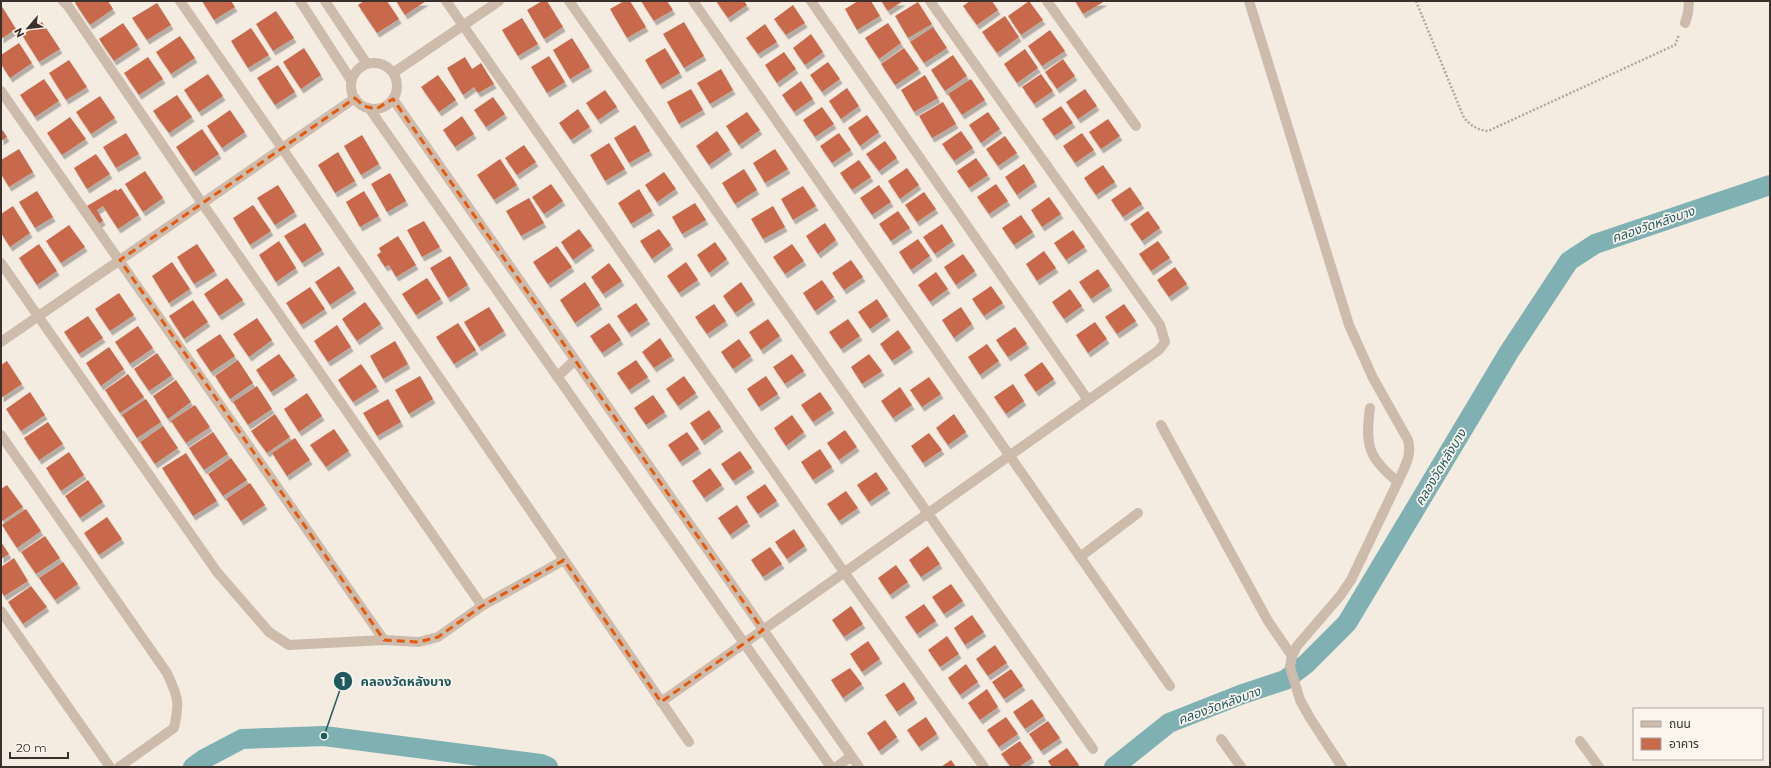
<svg xmlns="http://www.w3.org/2000/svg" width="1771" height="768" viewBox="0 0 1771 768" font-family="Montserrat,'Noto Sans Thai',sans-serif">
<style>
.lines{fill:none;stroke-linecap:round;stroke-linejoin:round}
.canal{stroke:#7fb0b2;stroke-width:20}
.building{fill:#c8694b;filter:url(#shadow)}
.path{stroke:#b9a596;stroke-width:2.5;stroke-dasharray:2 2;stroke-linecap:butt}
.lane{stroke:#cdbbac;stroke-width:10}
.street{stroke:#cdbbac;stroke-width:10}
.marked{fill:none;stroke:#e8590c;stroke-width:3;stroke-dasharray:8 5;stroke-linejoin:round}
.labels{text-anchor:middle;dominant-baseline:central;stroke-width:3.5;stroke-linejoin:round;paint-order:stroke}
.water-label{font-size:13px;font-style:italic;fill:#1f5a5e;stroke:#fbf5ee}
.leader{fill:none;stroke:#1f5a5e;stroke-width:1.5}
.callout-dot{fill:#1f5a5e;stroke:#fbf5ee;stroke-width:1.5}
.mark-label{font-size:12px;text-anchor:middle;font-weight:bold;fill:#fff}
.callout-label{font-size:13px;text-anchor:middle;font-weight:bold;fill:#1f5a5e;stroke:#fbf5ee;stroke-width:3.5;stroke-linejoin:round;paint-order:stroke}
</style>
<defs>
<filter id="shadow"><feDropShadow dx="2.5" dy="4.5" stdDeviation="0" flood-color="#0004"/></filter>
</defs>
<rect width="100%" height="100%" fill="#f4ebe1"/>
<g class="lines">
<path class="canal" d="M193,767l11,-8 38,-20 82,-3 217,28 7,3
M1114,767l55,-44 71,-28 45,-15 21,-16 41,-41 162,-271 60,-91 26,-17 175,-59"/>
</g>
<path class="building" d="M77,1h31l5,8 -23,16 -15,-22z
M202,1h29l4,6 -21,13z
M364,1h23l12,18 -22,14 -19,-28z
M396,1h30l-21,14z
M542,1h5l16,26 -19,12 -17,-29z
M624,1h6l16,26 -19,11 -17,-29z
M641,1h26l6,9 -19,11z
M716,1h28l3,4 -19,13z
M858,1h13l9,15 -23,14 -12,-21z
M881,1h22l-15,10z
M970,1h22l6,9 -21,15 -14,-19z
M1029,1l14,19 -22,15 -13,-19z
M1075,1h30l-22,13z
M918,2l14,22 -24,14 -13,-22z
M157,3l14,22 -24,15 -15,-22z
M1,5l15,24 -15,10z
M793,5l12,18 -19,12 -12,-16z
M276,11l18,27 -21,13 -17,-27z
M1005,16l14,21 -22,16 -15,-21z
M522,18l16,26 -20,12 -16,-26z
M42,22l18,27 -21,13 -17,-27z
M684,22l20,34 -20,12 -21,-34z
M123,23l15,22 -24,16 -15,-22z
M888,23l13,20 -22,16 -14,-21z
M765,24l12,18 -19,12 -12,-16z
M933,27l14,21 -23,15 -14,-21z
M251,28l18,27 -21,13 -17,-27z
M1050,30l15,21 -23,15 -14,-20z
M811,34l12,18 -18,13 -12,-17z
M180,36l15,22 -24,16 -15,-22z
M572,38l18,29 -20,12 -17,-29z
M19,43l13,20 -22,15 -9,-14v-9z
M304,48l17,27 -20,14 -18,-27z
M665,48l15,25 -20,12 -15,-25z
M904,48l15,21 -24,16 -14,-21z
M1025,49l13,19 -21,15 -13,-19z
M784,52l12,17 -19,14 -12,-18z
M953,55l14,21 -22,15 -14,-21z
M549,56l16,26 -18,11 -16,-26z
M148,57l15,22 -24,16 -15,-22z
M465,57l7,12 9,-6 13,21 -16,9 -4,-6 -11,8 -16,-27z
M1063,59l12,17 -18,13 -12,-17z
M69,60l18,27 -21,13 -17,-27z
M828,62l12,17 -18,13 -12,-17z
M278,65l17,27 -20,13 -18,-27z
M721,69l12,21 -23,14 -13,-21z
M208,74l15,22 -24,16 -15,-22z
M1041,74l12,17 -19,13 -12,-17z
M438,75l18,25 -17,12 -18,-25z
M925,75l13,23 -24,14 -13,-22z
M44,79l15,22 -24,16 -15,-22z
M971,79l14,21 -23,15 -14,-21z
M801,81l12,18 -19,13 -12,-17z
M847,88l12,18 -18,13 -12,-18z
M691,89l12,21 -24,14 -12,-22z
M1085,89l12,17 -19,13 -12,-17z
M605,90l12,17 -19,13 -12,-17z
M177,95l15,22 -23,16 -16,-22z
M100,96l15,22 -24,16 -15,-22z
M493,97l12,17 -19,13 -12,-17z
M943,102l13,22 -24,14 -13,-22z
M1061,106l12,17 -19,13 -12,-17z
M822,107l12,17 -19,13 -12,-17z
M578,109l12,18 -19,13 -12,-17z
M230,110l15,22 -23,16 -15,-22z
M747,112l13,18 -21,15 -13,-19z
M988,112l12,17 -19,14 -12,-18z
M867,115l12,17 -19,14 -12,-18z
M462,116l12,18 -19,13 -12,-17z
M70,117l16,22 -24,16 -15,-22z
M1108,119l12,17 -19,13 -12,-17z
M635,125l15,26 -21,12 -15,-25z
M1,128l6,9 -6,4z
M202,129l17,25 -26,18 -17,-25z
M717,131l13,19 -21,15 -13,-19z
M961,131l12,17 -19,13 -12,-17z
M126,133l13,21 -23,14 -13,-21z
M839,133l12,17 -19,13 -12,-17z
M1082,133l12,17 -19,13 -12,-17z
M362,135l17,29 -18,11 -17,-29z
M1005,136l12,17 -19,13 -12,-17z
M885,141l12,17 -18,13 -13,-17z
M609,143l16,26 -20,12 -15,-26z
M524,145l12,17 -19,13 -12,-17z
M19,149l14,23 -24,15 -8,-13v-14z
M775,149l13,20 -23,14 -12,-20z
M338,152l17,29 -20,12 -17,-28z
M96,154l14,20 -23,15 -13,-21z
M976,158l12,17 -19,13 -12,-17z
M500,159l17,26 -23,15 -17,-25z
M859,160l12,17 -19,13 -12,-17z
M1024,164l11,18 -18,13 -12,-18z
M1103,165l12,17 -19,13 -12,-17z
M907,168l12,17 -19,14 -12,-18z
M744,169l13,21 -22,14 -13,-21z
M145,171l18,27 -20,14 -18,-28z
M664,172l12,17 -19,13 -12,-17z
M390,173l16,28 -19,11 -16,-28z
M551,184l12,17 -19,13 -12,-17z
M996,184l12,17 -19,13 -12,-17z
M278,185l17,27 -20,13 -18,-27z
M879,185l12,17 -19,13 -12,-17z
M803,186l13,20 -23,14 -12,-21z
M1130,187l12,17 -19,13 -12,-17z
M121,188l18,27 -21,14 -15,-23 -6,4 6,11 -5,3 -11,-18 29,-17 1,2z
M639,189l13,22 -21,13 -13,-21z
M37,191l16,26 -18,11 -16,-26z
M364,191l15,25 -19,11 -14,-25z
M924,192l12,17 -19,13 -12,-17z
M1049,197l12,17 -19,13 -11,-17z
M529,198l15,25 -23,13 -15,-25z
M695,203l11,17 -24,14 -10,-17z
M253,205l18,26 -21,14 -17,-27z
M13,206l17,27 -20,14 -9,-14v-19z
M773,206l12,21 -22,12 -12,-20z
M898,211l12,17 -19,13 -12,-17z
M1148,211l12,17 -18,13 -12,-17z
M1021,215l12,17 -19,13 -12,-17z
M424,221l16,26 -18,10 -15,-27z
M305,223l17,27 -20,13 -18,-27z
M825,223l11,17 -18,14 -12,-18z
M942,224l11,17 -18,13 -12,-17z
M69,225l16,22 -24,16 -15,-22z
M579,229l13,17 -19,14 -12,-18z
M659,229l12,16 -19,14 -12,-18z
M1073,230l12,17 -19,13 -12,-17z
M398,236l18,29 -20,12 -7,-12 -4,2 -8,-12 4,-3 -2,-4z
M918,239l12,17 -19,14 -12,-18z
M279,241l17,27 -20,14 -17,-27z
M1158,241l12,17 -19,13 -12,-17z
M715,242l12,17 -18,14 -12,-18z
M39,244l18,27 -20,14 -18,-27z
M197,244l18,27 -21,13 -17,-27z
M792,244l12,17 -19,13 -12,-17z
M557,246l15,21 -24,17 -15,-22z
M1044,251l12,17 -19,13 -11,-17z
M963,254l12,17 -19,14 -12,-18z
M450,256l18,29 -20,13 -18,-30z
M851,260l12,17 -19,13 -12,-17z
M172,262l18,27 -21,14 -17,-27z
M686,262l12,18 -19,13 -12,-17z
M609,263l13,18 -19,13 -12,-17z
M339,266l15,23 -24,16 -15,-23z
M1175,267l12,17 -18,13 -12,-17z
M1098,269l12,17 -19,13 -12,-17z
M936,272l12,17 -18,13 -12,-17z
M227,278l16,22 -24,16 -15,-22z
M427,278l14,21 -25,16 -14,-21z
M822,280l12,17 -19,14 -12,-18z
M585,282l15,23 -25,18 -15,-23z
M741,282l12,18 -18,13 -12,-17z
M991,286l12,17 -19,13 -12,-17z
M310,287l15,22 -24,16 -15,-22z
M1070,289l12,17 -18,13 -12,-17z
M119,293l15,22 -24,16 -15,-22z
M877,299l11,17 -18,13 -12,-17z
M193,300l15,22 -24,17 -15,-23z
M365,302l16,22 -24,17 -15,-22z
M636,303l12,17 -19,13 -12,-17z
M714,304l12,17 -19,13 -12,-17z
M1124,304l12,17 -19,13 -12,-17z
M489,307l15,24 -25,16 -15,-25z
M961,307l11,17 -18,14 -12,-18z
M88,316l15,22 -24,16 -15,-22z
M257,318l15,22 -23,17 -16,-23z
M768,319l12,17 -19,14 -12,-18z
M848,319l12,17 -19,13 -12,-17z
M1095,322l12,17 -19,14 -12,-18z
M458,323l18,27 -22,14 -18,-27z
M609,323l12,17 -19,13 -12,-17z
M337,325l14,22 -23,15 -14,-21z
M138,326l15,22 -23,16 -15,-22z
M1015,327l12,17 -19,13 -12,-17z
M898,330l13,18 -19,13 -12,-17z
M220,334l15,22 -24,16 -15,-22z
M660,338l12,18 -18,12 -12,-16z
M739,339l12,17 -18,13 -12,-17z
M395,341l13,23 -25,15 -13,-23z
M987,344l12,17 -19,14 -12,-18z
M109,347l15,22 -23,17 -15,-23z
M157,353l15,22 -23,16 -15,-22z
M279,354l16,22 -24,16 -15,-22z
M792,354l12,17 -19,13 -12,-17z
M869,354l13,17 -20,13 -11,-17z
M238,360l15,23 -23,16 -15,-23z
M636,360l12,17 -19,13 -12,-17z
M7,361l15,23 -21,14v-33z
M1042,362l12,17 -18,13 -12,-17z
M361,364l16,23 -24,15 -15,-22z
M128,374l16,23 -24,16 -15,-23z
M420,376l13,23 -24,15 -14,-24z
M684,376l12,17 -18,13 -12,-17z
M766,376l12,18 -19,13 -12,-18z
M929,377l12,17 -19,13 -12,-17z
M176,380l15,22 -23,17 -15,-23z
M1013,384l11,17 -18,13 -12,-17z
M257,386l15,23 -24,16 -15,-23z
M900,387l12,18 -19,13 -12,-17z
M30,392l15,23 -24,16 -15,-22z
M820,392l12,17 -19,13 -12,-17z
M307,393l15,23 -23,16 -15,-23z
M653,395l12,17 -19,13 -12,-17z
M146,399l15,23 -24,16 -15,-23z
M388,399l13,23 -24,14 -14,-23z
M195,405l15,22 -24,16 -15,-22z
M709,410l12,17 -19,14 -12,-18z
M275,414l15,23 -23,16 -16,-22z
M954,414l12,18 -18,13 -12,-17z
M792,415l12,17 -18,14 -12,-18z
M48,422l15,22 -24,16 -15,-22z
M163,426l15,22 -23,16 -15,-22z
M334,429l15,22 -23,16 -16,-22z
M845,430l12,17 -18,13 -12,-17z
M213,432l15,22 -24,16 -15,-22z
M687,432l12,17 -19,13 -12,-17z
M929,433l13,17 -19,13 -12,-17z
M295,438l15,22 -23,16 -15,-23z
M820,449l12,18 -19,13 -12,-18z
M740,451l12,17 -19,13 -12,-17z
M69,452l15,23 -23,16 -15,-23z
M186,453l31,48 -24,15 -31,-48z
M231,458l16,22 -24,16 -15,-22z
M710,468l12,17 -18,13 -12,-17z
M876,472l12,17 -19,13 -12,-17z
M88,480l15,22 -23,16 -15,-22z
M250,483l15,22 -24,16 -15,-22z
M765,484l12,17 -19,13 -12,-17z
M7,485l16,22 -22,15v-33z
M846,491l12,17 -19,13 -12,-17z
M737,505l11,17 -18,13 -12,-17z
M26,509l15,22 -24,17 -15,-23z
M107,517l15,22 -23,16 -15,-22z
M794,529l11,17 -18,13 -12,-17z
M45,536l15,22 -24,16 -15,-22z
M1,542l8,12 -8,5z
M928,546l12,18 -19,13 -12,-17z
M770,547l12,17 -19,13 -12,-17z
M14,558l14,23 -24,15 -3,-5v-24z
M63,562l15,22 -23,16 -16,-22z
M896,565l12,17 -18,13 -12,-17z
M951,584l12,17 -19,13 -12,-17z
M31,586l16,21 -24,17 -15,-22z
M924,604l12,17 -19,13 -12,-17z
M851,606l12,18 -19,13 -12,-17z
M972,615l12,17 -19,13 -11,-17z
M947,636l12,18 -19,13 -12,-17z
M868,641l12,18 -18,13 -12,-18z
M995,645l12,18 -19,13 -12,-17z
M966,664l12,18 -18,13 -12,-17z
M850,668l12,16 -19,14 -12,-18z
M1011,669l12,17 -19,13 -12,-17z
M904,682l11,17 -18,13 -12,-17z
M987,689l11,18 -18,13 -12,-17z
M1032,699l12,17 -19,13 -12,-17z
M926,717l11,17 -18,13 -12,-17z
M1006,717l12,17 -19,13 -12,-17z
M885,720l12,17 -18,14 -12,-18z
M1048,721l12,17 -19,13 -12,-17z
M1020,741l12,17 -13,9h-8l-10,-13z
M1067,748l12,17 -2,2h-25l-4,-6z
M951,760l5,7h-15z"/>
<g class="lines">
<path class="path" d="M1416,1l48,117c8,8 13,12 24,13l187,-86 4,-10"/>
<path class="lane" d="M1370,408c-5,37 -2,50 28,74
M1161,425l107,196 24,35
M1080,557l58,-44
M1580,741l19,26"/>
<path class="street" d="M63,1l5,5 134,197 280,403
M180,1l102,147 407,594
M300,1l51,79
M325,1l42,63
M446,1l398,571 140,195
M569,1l524,748
M693,1l477,685
M811,1l277,399
M1047,1l89,125
M1249,1l100,324 24,53 35,62c3,12 0,20 -5,31l-52,109 -11,16 -43,50 -5,10 -2,11 10,33 10,18 32,49
M1685,23l3,-10 1,-12
M351 86a23 23 0 1 1 46 0a23 23 0 1 1-46 0Z
M393,73l106,-72
M1,91l383,549
M393,99l466,668
M369,108l462,659
M1,263l216,309 52,60 20,13 95,-5 35,2 19,-5 44,-31 82,-46
M1,342l354,-244
M557,377l18,-17
M1,435l166,238c11,24 13,29 7,55l-55,39
M1,611l109,156
M661,702l498,-352 6,-8 -5,-17 -230,-324
M1221,739l20,28
M837,767l14,-11"/>
</g>
<path class="marked" d="M355,98l9,8 12,3 17,-10 370,531 -102,72 -97,-142 -82,46 -44,31 -19,5 -35,-2 -264,-380z"/>
<g class="labels">
<g class="water-label">
<text transform="translate(1653 224) rotate(-19)">คลองวัดหลังบาง</text>
<text transform="translate(1440 467) rotate(-59)">คลองวัดหลังบาง</text>
<text transform="translate(1219 705) rotate(-20)">คลองวัดหลังบาง</text>
</g>
</g>
<path class="leader" d="M324 736L343 681"/>
<g class="callout-dot">
<circle cx="324" cy="736" r="4"/>
<circle cx="343" cy="681" r="10"/>
</g>
<g class="mark-label">
<text x="343" y="686">1</text>
</g>
<g class="callout-label">
<text x="406" y="686">คลองวัดหลังบาง</text>
</g>
<rect width="1771" height="768" fill="none" stroke="#3b302b" stroke-width="4"/>
<rect x="1633" y="708" width="130" height="52" fill="#fbf5ee" stroke="#aea6a0"/>
<rect x="1641" y="721" width="20" height="6" fill="#cdbbac" stroke="#aea6a0"/>
<text x="1669" y="728" font-size="12" fill="#3b302b">ถนน</text>
<rect x="1641" y="738" width="20" height="12" fill="#c8694b" stroke="#aea6a0"/>
<text x="1669" y="748" font-size="12" fill="#3b302b">อาคาร</text>
<g transform="translate(28 28) rotate(242)" stroke="#fbf5ee" stroke-width="3" paint-order="stroke">
<path d="M0-3L7 15L0 10L-7 15Z" fill="#3b302b"/>
<text y="-6" font-size="11" font-weight="bold" text-anchor="middle" fill="#3b302b">N</text>
</g>
<path d="M10 752v6h58v-6" fill="none" stroke="#3b302b" stroke-width="2"/>
<text x="16" y="752" font-size="12" fill="#3b302b" stroke="#fbf5ee" stroke-width="3" paint-order="stroke">20 m</text>
</svg>
